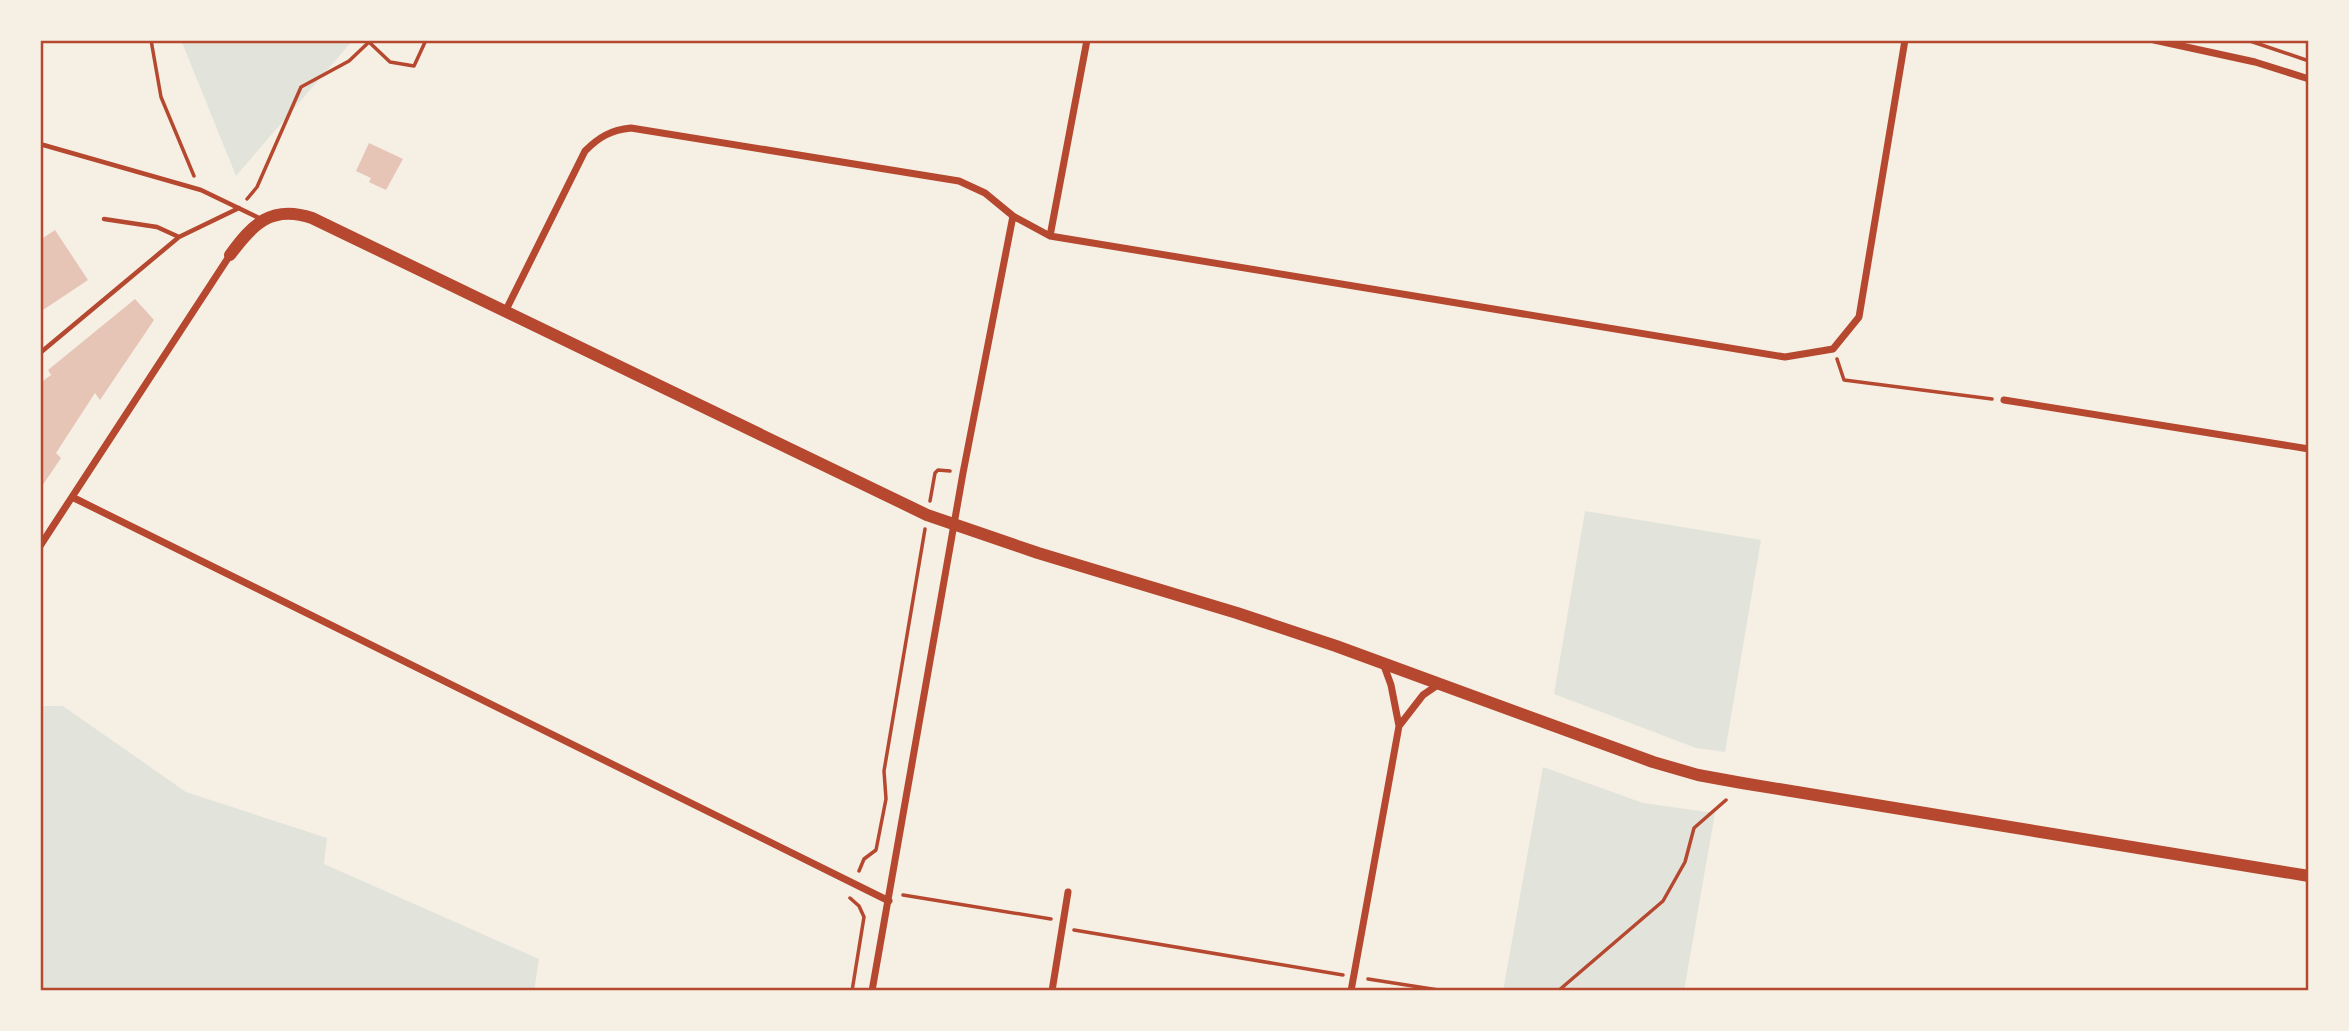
<svg xmlns="http://www.w3.org/2000/svg" width="2349" height="1031" viewBox="0 0 2349 1031" font-family="Cabin,sans-serif">
<style>
.green{fill:#e2e4dc}
.building{fill:#e6c5b7}
.lines{fill:none;stroke-linecap:round;stroke-linejoin:round}
.path{stroke:#b5482f;stroke-width:3.5}
.service{stroke:#b5482f;stroke-width:4.5}
.minor{stroke:#b5482f;stroke-width:7}
.tertiary{stroke:#b5482f;stroke-width:12}
.neatline{fill:none;stroke:#b5482f;stroke-width:2.5}
</style>
<rect width="100%" height="100%" fill="#f6efe4"/>
<path class="green" d="M181,40h172l-117,136z
M1585,511l176,29 -36,212 -29,-4 -142,-54z
M40,706h23l123,86 141,46 -3,26 215,95 -5,32h-494z
M1543,767l100,36 72,10 -31,178h-181z"/>
<path class="building" d="M369,143l34,16 -17,31 -17,-8 2,-4 -15,-7z
M55,230l33,50 -48,32v-72z
M135,299l19,21 -54,80 -5,-7 -39,60 5,5 -21,31v-106l11,-8 -3,-5z"/>
<g class="lines">
<path class="path" d="M151,40l10,57 33,79
M2247,40l62,21
M369,42l21,20 24,4 12,-26
M247,199l10,-12 44,-100 48,-26 20,-19
M1837,359l7,21 148,19
M930,501l5,-28 3,-3 12,1
M859,871l5,-12 12,-9 10,-51 -2,-28 41,-242
M903,895l148,24
M850,898l9,8 5,11 -12,74
M1074,930l269,45
M1368,979l77,12
M1558,991l105,-90 22,-39 9,-34 32,-28"/>
<path class="service" d="M40,144l161,46 60,29
M104,219l53,8 22,10
M40,353l139,-116 60,-29"/>
<path class="minor" d="M2154,40l101,22 54,17
M1050,236l37,-196
M505,312l80,-161c14,-14 26,-21 46,-23l328,53 26,12 28,23 37,20 735,121 48,-8 26,-32 46,-277
M2004,400l305,49
M74,498l815,403
M40,546l190,-291
M1399,726l24,-31 16,-11
M872,991l91,-518 50,-257
M1052,991l16,-99
M1351,991l48,-265 -8,-41 -8,-22"/>
<path class="tertiary" d="M230,255c22,-30 41,-51 82,-37l615,297 111,38 199,60 99,33 317,116 45,13 44,8 567,93"/>
</g>
<rect width="2349" height="1031" fill="none" stroke="#f6efe4" stroke-width="84"/>
<rect x="42" y="42" width="2265" height="947" class="neatline"/>
</svg>
